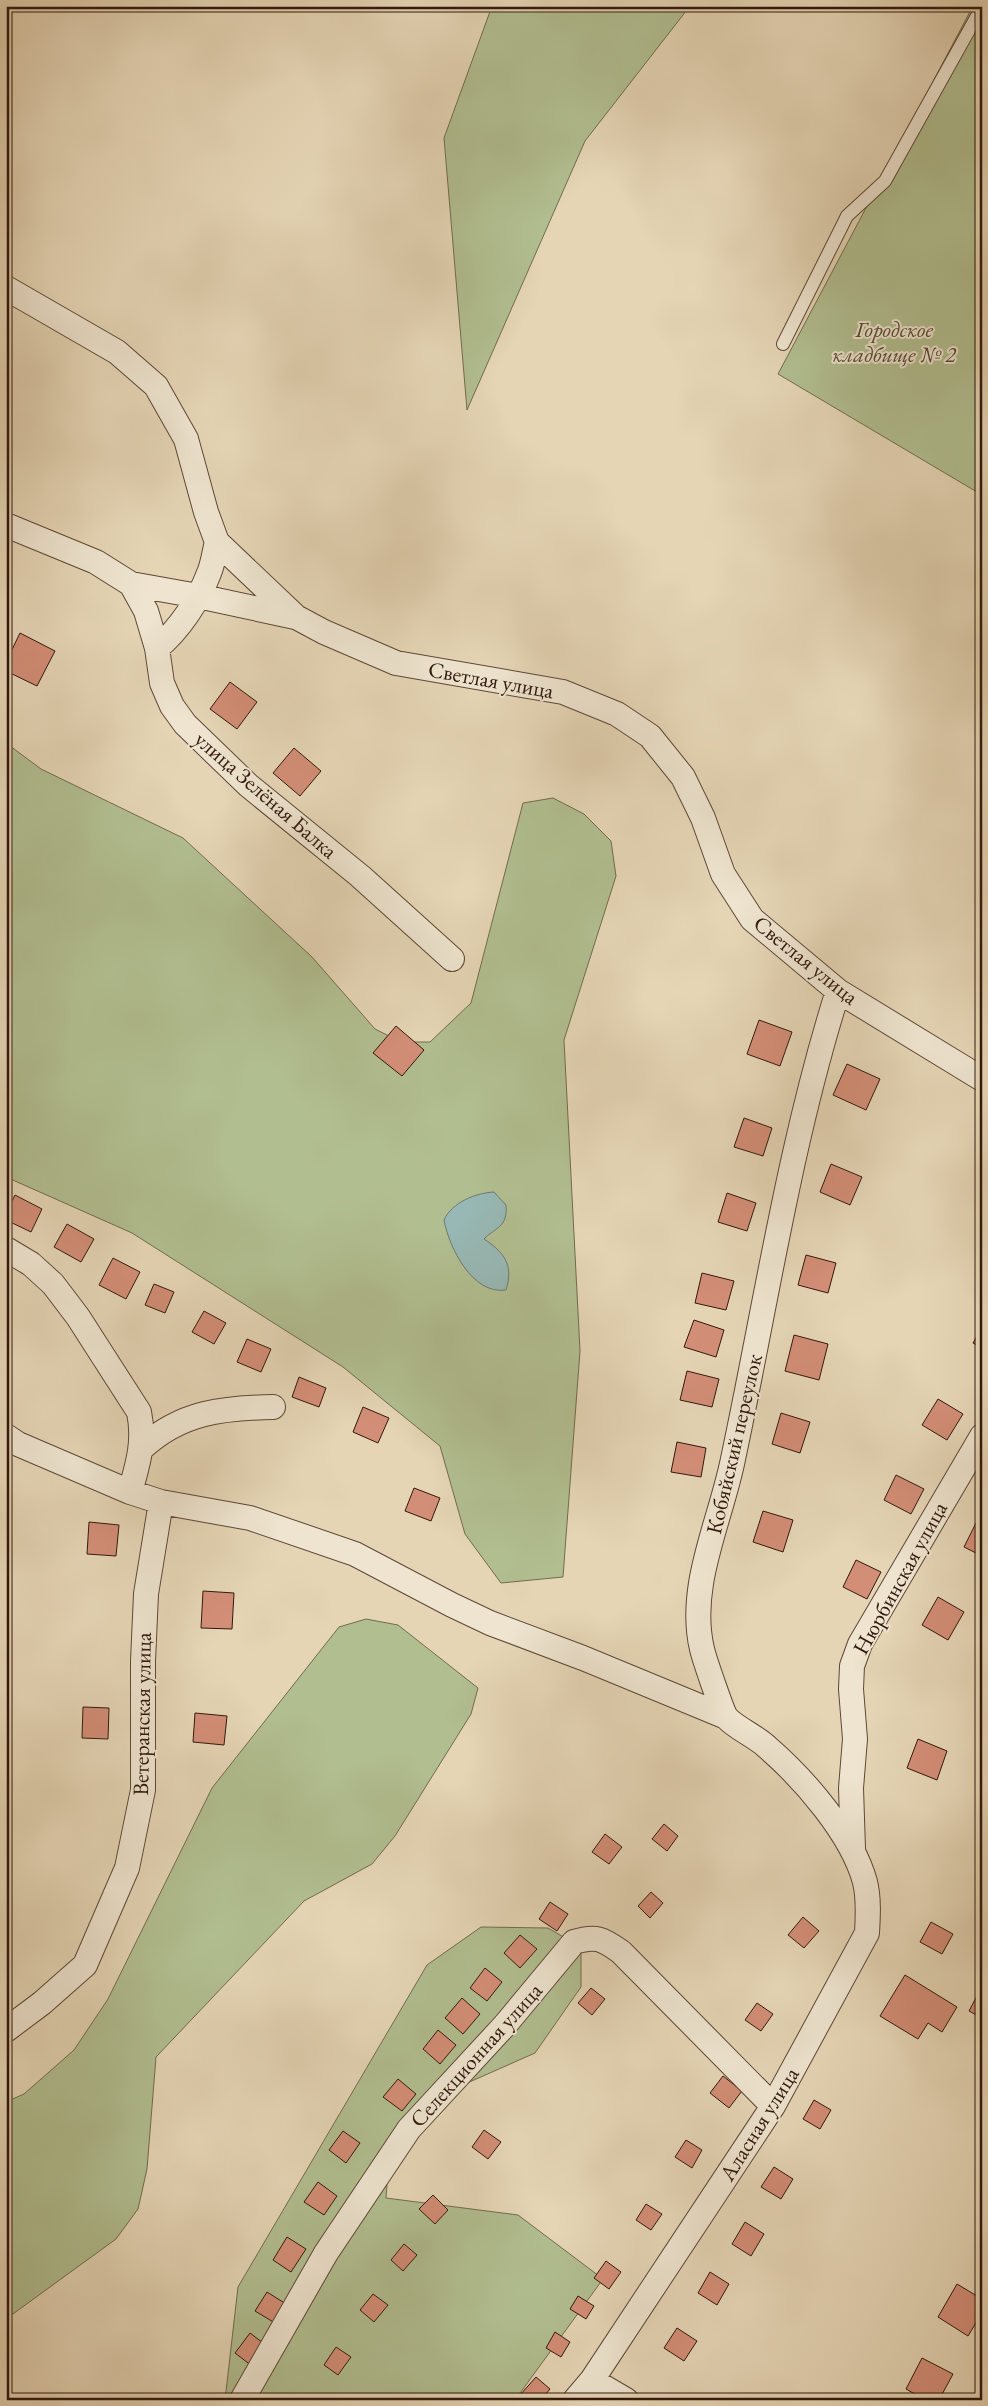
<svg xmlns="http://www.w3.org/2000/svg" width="988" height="2406" viewBox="0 0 988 2406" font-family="'EB Garamond',serif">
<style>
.green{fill:#b1be90;stroke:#716b4e}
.water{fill:#97b8b4;stroke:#6e7871}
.building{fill:#d38e77;stroke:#31180d}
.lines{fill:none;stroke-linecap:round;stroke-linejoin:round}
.lane-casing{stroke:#5e4737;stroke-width:14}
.street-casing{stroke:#5e4737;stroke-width:26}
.lane{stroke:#eee4cf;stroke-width:12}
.street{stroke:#eee4cf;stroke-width:24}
.labels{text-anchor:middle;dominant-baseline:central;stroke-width:4;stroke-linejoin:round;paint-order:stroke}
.park-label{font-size:22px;font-style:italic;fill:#574a34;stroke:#eee4cf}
.street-label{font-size:22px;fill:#31180d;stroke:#eee4cf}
</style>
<rect width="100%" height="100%" fill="#e5d5b5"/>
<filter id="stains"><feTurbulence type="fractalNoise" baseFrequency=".004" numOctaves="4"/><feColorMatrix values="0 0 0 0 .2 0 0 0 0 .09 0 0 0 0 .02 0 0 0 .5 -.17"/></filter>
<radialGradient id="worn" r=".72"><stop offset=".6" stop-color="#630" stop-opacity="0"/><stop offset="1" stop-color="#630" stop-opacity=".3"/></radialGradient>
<path class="green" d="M492,6h198l-105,135 -118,269 -23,-272z
M973,6h9v489l-204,-121z
M6,743l35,26 142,69 129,119 63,72 26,13h29l41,-39 52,-200 30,-5 31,16 27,27 5,35 -52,164 16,311 -17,226 -62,6 -36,-49 -25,-88 -97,-79 -211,-134 -126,-56z
M366,1619l32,6 80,63 -7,26 -76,122 -23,28 -68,37 -148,156 -9,112 -9,40 -22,30 -110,80v-217l18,-8 50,-44 34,-51 104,-211 127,-161z
M481,1927l67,1 33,19v40l-46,66 -70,31 -76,74 -3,40 132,17 85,64 -88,121h-290l13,-113 189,-322z"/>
<path class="water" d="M494,1192l12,13c2,22 -10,22 -22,34 20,13 30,26 22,51 -34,5 -57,-43 -62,-70 8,-18 32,-27 50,-28z"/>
<path class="building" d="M20,633l35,18 -18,35 -31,-15v-9z
M230,682l27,20 -20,27 -27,-20z
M294,748l27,23 -21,25 -27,-23z
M759,1020l33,12 -12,34 -33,-12z
M396,1026l28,24 -22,26 -29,-23z
M847,1064l33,15 -14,31 -33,-15z
M744,1118l28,10 -9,28 -29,-9z
M831,1164l31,13 -12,28 -30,-13z
M727,1193l29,10 -9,28 -29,-9z
M15,1195l27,14 -11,23 -25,-12v-7z
M67,1224l27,15 -13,23 -27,-15z
M806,1255l30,8 -8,30 -30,-8z
M113,1258l27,14 -14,27 -27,-14z
M702,1273l32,8 -8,29 -31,-7z
M154,1284l20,8 -9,21 -20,-8z
M204,1311l22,12 -12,21 -22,-12z
M694,1320l30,10 -8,27 -32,-10z
M982,1327v21l-9,-5z
M794,1335l34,9 -9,36 -34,-9z
M247,1339l24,10 -10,23 -24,-10z
M687,1371l32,8 -7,28 -32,-7z
M299,1377l27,11 -7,19 -27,-10z
M938,1399l25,15 -16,26 -25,-15z
M363,1407l26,11 -11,25 -25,-11z
M781,1413l29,9 -10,31 -28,-9z
M677,1442l29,6 -5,29 -30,-5z
M896,1475l28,14 -13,25 -27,-14z
M414,1488l26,10 -9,23 -26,-10z
M763,1511l30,9 -10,32 -30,-10z
M89,1522l30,3 -3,31 -29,-2z
M976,1523l6,3v30l-18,-9z
M856,1560l25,12 -14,27 -24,-12z
M203,1591l31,2 -2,36 -31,-1z
M938,1597l26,15 -16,28 -26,-15z
M83,1707l26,1 -1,31 -26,-1z
M195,1713l32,3 -3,29 -31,-3z
M918,1739l29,12 -10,29 -30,-12z
M664,1824l14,12 -11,15 -15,-12z
M605,1834l17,13 -13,17 -17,-12z
M651,1892l12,11 -13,15 -12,-12z
M550,1902l18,12 -11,17 -18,-12z
M803,1917l16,14 -15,17 -16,-13z
M931,1922l22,12 -11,20 -22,-12z
M520,1935l17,14 -17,19 -16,-15z
M485,1968l17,14 -15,19 -17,-13z
M905,1975l52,32 -15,25 -14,-9 -10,16 -38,-23z
M591,1988l14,11 -13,16 -14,-12z
M980,1990l2,1v27l-13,-7z
M462,1998l18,16 -17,20 -18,-16z
M757,2003l16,11 -12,17 -16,-11z
M438,2030l18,15 -16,19 -17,-15z
M723,2076l19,15 -13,17 -19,-15z
M398,2079l18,15 -14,17 -19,-14z
M814,2100l17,10 -11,19 -17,-10z
M484,2130l17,12 -13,17 -16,-12z
M343,2131l17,12 -14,20 -17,-13z
M686,2140l16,10 -10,18 -17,-11z
M774,2167l19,12 -12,20 -20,-12z
M318,2182l19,14 -13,19 -20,-13z
M433,2195l15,15 -13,14 -16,-15z
M646,2204l16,10 -11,16 -15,-10z
M745,2222l19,12 -13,22 -19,-12z
M287,2237l19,12 -15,23 -18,-12z
M404,2244l13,11 -14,16 -12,-11z
M606,2261l15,11 -12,17 -15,-11z
M710,2272l19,12 -12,21 -19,-12z
M957,2284l25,15v14l-14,23 -30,-19z
M267,2292l19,12 -11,19 -20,-12z
M373,2294l15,11 -14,17 -14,-12z
M578,2296l16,10 -8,13 -16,-10z
M677,2328l20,13 -13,20 -20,-13z
M555,2332l15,10 -9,15 -15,-9z
M250,2333l17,13 -15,20 -17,-13z
M336,2347l15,10 -13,18 -14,-10z
M922,2358l31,16 -14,26h-14l-19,-11z
M536,2377l14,12 -9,11h-16l-5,-5z"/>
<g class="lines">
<defs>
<path id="lane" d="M783,344l64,-128 38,-35 97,-174"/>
<path id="street" d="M6,288l111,64 39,34 30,53 20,73 11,30 79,75 28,15 72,31 167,29 54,22 33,22 33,41 20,41 20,56 29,45 86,72 144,88
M6,525l90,37 35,22 15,27 11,37 5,35 10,23 13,18 63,61 112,91 92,83
M131,584l67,12 97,21
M157,648c22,-18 42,-48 52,-75 4,-9 5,-20 8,-31
M6,1249l25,15 22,20 25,33 61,95c6,29 -1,52 -9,80
M6,1436l12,8 112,48 31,10 89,16 105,36 97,51 38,18 93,35 143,59
M142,1448c39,-36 80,-40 131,-41
M853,1849l-2,-61 4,-49 -4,-50 1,-23 8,-22 122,-208
M6,2030l36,-27 43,-38 42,-97 16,-78v-129l3,-67 15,-92
M592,2380l34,20
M242,2400l84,-147 83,-124 96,-104 69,-83c22,-7 29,-3 47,10l152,154
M575,2400l17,-20 181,-274 94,-173c1,-17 2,-35 -2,-51 -13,-48 -61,-103 -98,-135 -10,-10 -33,-20 -41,-30 -4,-6 -22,-59 -24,-68 -15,-63 19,-129 31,-190 33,-155 57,-317 105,-468"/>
</defs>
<use href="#lane" class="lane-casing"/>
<use href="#street" class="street-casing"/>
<use href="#lane" class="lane"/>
<use href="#street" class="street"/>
</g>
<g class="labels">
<g class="park-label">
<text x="894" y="329">Городское<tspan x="894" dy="25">кладбище № 2</tspan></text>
</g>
<g class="street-label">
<text transform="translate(491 680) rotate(10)">Светлая улица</text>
<text transform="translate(266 795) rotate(41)">улица Зелёная Балка</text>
<text transform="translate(806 960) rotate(39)">Светлая улица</text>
<text transform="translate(734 1444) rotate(-77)">Кобяйский переулок</text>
<text transform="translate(900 1578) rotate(-61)">Нюрбинская улица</text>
<text transform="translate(142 1714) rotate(-89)">Ветеранская улица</text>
<text transform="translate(476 2055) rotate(-48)">Селекционная улица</text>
<text transform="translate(759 2124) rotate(-58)">Аласная улица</text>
</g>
</g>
<rect width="988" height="2406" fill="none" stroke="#e5d5b5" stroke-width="25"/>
<rect x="8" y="8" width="973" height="2391" fill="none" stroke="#31180d" stroke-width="2.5"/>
<rect x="12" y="12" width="963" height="2381" fill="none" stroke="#31180d"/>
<rect width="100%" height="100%" filter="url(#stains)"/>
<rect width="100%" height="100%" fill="url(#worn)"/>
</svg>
